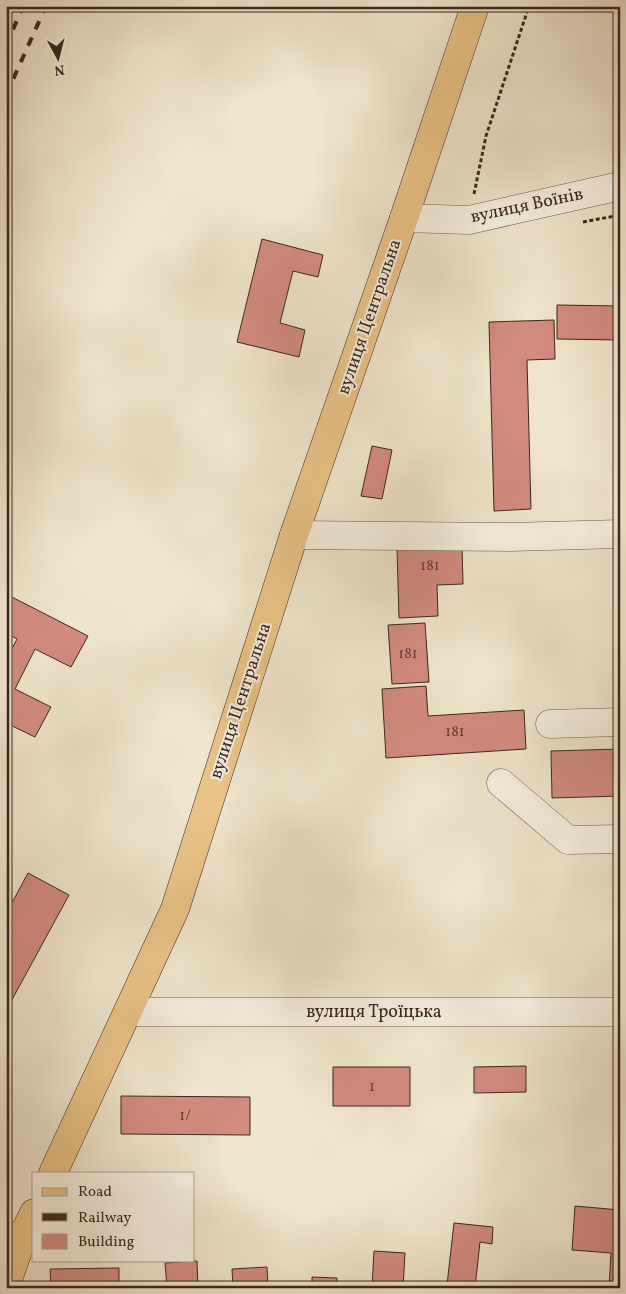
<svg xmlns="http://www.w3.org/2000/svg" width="626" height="1294" viewBox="0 0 626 1294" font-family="Vollkorn,serif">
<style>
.building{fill:#d28b7e;stroke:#3c261f}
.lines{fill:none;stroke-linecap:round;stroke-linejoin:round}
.minor-casing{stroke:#69564a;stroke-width:29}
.major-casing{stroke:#3c261f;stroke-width:29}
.path{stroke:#3c261f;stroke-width:3;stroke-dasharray:4 2.5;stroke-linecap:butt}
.minor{stroke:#f5eede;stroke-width:28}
.major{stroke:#e8c286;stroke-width:28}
.rail{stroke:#3c261f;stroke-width:4;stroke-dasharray:9 9;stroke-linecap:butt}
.labels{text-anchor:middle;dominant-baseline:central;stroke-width:4;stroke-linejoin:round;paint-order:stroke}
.number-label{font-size:15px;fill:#623f37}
.street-label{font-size:18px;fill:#3c261f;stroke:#f5eede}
</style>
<rect width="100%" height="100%" fill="#efe5cc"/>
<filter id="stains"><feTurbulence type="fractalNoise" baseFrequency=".004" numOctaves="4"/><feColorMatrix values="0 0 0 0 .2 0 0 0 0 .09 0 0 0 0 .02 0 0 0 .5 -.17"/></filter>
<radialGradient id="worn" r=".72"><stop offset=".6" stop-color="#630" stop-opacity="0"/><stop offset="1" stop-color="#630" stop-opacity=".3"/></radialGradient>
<path class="building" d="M262,239l61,16 -5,22 -25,-6 -13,52 25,7 -6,27 -62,-15z
M557,305l63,1v34l-63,-1z
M554,320l1,39 -28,1 4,149 -37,2 -5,-189z
M372,446l20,4 -10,49 -21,-3z
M462,547l1,37 -26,1 1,31 -39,2 -2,-69z
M6,594l82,42 -17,31 -36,-18 -20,40 36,18 -16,30 -29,-14v-63l11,-21 -11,-6z
M425,623l4,59 -37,2 -4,-59z
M426,686l2,30 96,-6 2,39 -140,9 -4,-69z
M620,749v47l-68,2 -1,-47z
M28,873l41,22 -61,112 -2,-1v-92z
M526,1066v26l-52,1v-26z
M333,1067h77v39h-77z
M121,1096l129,1v38l-129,-1z
M575,1206l45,4v78h-11l2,-35 -39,-3z
M454,1223l39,4 -1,17 -12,-2 -5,46 -28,-3z
M374,1251l31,2 -2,35h-31z
M197,1261l1,27h-31l-2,-25z
M267,1267l1,21h-35l-1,-19z
M119,1268v20h-68l-1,-19z
M312,1277l25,1v10h-25z"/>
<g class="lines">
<defs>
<path id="minor" d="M404,218l65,2 151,-34
M294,535l216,2 110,-3
M550,724l70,-2
M501,783l67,57 52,-1
M128,1012h492"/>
<path id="major" d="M53,1173l122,-264 119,-374 110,-317 71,-212
M6,1285l19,-54 9,-18"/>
</defs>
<use href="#minor" class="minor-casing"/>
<use href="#major" class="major-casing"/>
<path class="path" d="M474,194l12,-58 43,-130
M583,222l37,-7"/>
<use href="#minor" class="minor"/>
<use href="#major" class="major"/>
<path class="rail" d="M6,46l17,-40
M6,95l40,-89"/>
</g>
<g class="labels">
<g class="number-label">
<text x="430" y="566">181</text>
<text x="408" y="654">181</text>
<text x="455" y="732">181</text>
<text x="372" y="1087">1</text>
<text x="185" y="1116">1/</text>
</g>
<g class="street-label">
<text transform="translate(527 206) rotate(-12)">вулиця Воїнів</text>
<text transform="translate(370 317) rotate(-71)">вулиця Центральна</text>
<text transform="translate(241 701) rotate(-72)">вулиця Центральна</text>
<text x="374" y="1012">вулиця Троїцька</text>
</g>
</g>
<rect width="626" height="1294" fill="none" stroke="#efe5cc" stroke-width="25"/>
<rect x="8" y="8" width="611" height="1279" fill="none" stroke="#3c261f" stroke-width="2.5"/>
<rect x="12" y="12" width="601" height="1269" fill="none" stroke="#3c261f"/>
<rect x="32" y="1172" width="162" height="90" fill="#f5eede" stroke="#ab9e92"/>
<rect x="42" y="1188" width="25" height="8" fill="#e8c286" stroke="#ab9e92"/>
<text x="78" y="1196" font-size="15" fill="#3c261f">Road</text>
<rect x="42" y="1213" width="25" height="8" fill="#3c261f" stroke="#ab9e92"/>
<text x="78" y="1222" font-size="15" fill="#3c261f">Railway</text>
<rect x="42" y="1234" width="25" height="15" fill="#d28b7e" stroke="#ab9e92"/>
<text x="78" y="1246" font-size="15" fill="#3c261f">Building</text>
<g transform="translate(58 58) rotate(173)" stroke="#f5eede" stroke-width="4" paint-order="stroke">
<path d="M0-4L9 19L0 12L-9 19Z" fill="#3c261f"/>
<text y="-8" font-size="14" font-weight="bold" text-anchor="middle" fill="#3c261f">N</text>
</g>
<rect width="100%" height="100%" filter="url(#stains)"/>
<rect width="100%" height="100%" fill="url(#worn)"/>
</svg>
